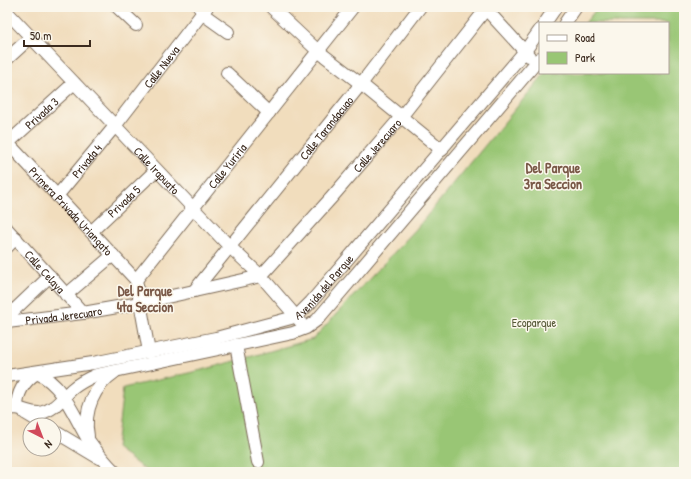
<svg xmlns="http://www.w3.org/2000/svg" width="691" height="479" viewBox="0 0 691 479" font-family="'Patrick Hand',sans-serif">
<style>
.green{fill:#99c674;stroke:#6a7849}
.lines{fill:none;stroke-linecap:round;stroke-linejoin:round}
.minor-casing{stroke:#7b6956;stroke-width:14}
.minor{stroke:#fff;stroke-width:12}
.labels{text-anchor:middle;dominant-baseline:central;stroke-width:3;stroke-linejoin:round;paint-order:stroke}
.street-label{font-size:12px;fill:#3b2a1e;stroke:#fbf7ec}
.park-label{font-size:12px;fill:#575938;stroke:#fbf7ec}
.quarter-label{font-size:14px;font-weight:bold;fill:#7a5948;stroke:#fbf7ec}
</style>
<rect width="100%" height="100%" fill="#fbf7ec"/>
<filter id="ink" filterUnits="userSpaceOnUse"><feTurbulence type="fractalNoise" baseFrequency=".025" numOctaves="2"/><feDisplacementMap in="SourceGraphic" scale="8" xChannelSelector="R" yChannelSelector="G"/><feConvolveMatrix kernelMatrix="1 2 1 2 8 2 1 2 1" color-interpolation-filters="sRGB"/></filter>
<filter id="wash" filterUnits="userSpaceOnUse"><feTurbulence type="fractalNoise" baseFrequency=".012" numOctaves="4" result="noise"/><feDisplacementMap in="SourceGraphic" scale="16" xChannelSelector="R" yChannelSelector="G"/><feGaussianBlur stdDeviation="0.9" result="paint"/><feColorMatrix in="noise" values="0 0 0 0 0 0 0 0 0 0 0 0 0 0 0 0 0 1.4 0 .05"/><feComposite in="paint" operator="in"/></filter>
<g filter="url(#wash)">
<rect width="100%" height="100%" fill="#f1ddbd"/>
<path class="green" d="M598,7h86v465h-536l-32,-24 7,-60 83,-19 107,-30 103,-110 129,-156h123v-50h-83z"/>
</g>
<g filter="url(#ink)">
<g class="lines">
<defs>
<g id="minor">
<path d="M117,7l19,18"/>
<path d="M199,7l8,10 21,15"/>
<path d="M271,7l47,44 43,33 81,66"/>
<path d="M484,7l45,49"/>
<path id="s1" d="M7,12l223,235 31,29 39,45"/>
<path d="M545,23l11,-16"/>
<path d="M565,23l11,-16"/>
<path d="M7,59l24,-22"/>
<path d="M227,73l42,40"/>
<path id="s2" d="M7,142l129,138"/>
<path id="s3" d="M8,143l66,-60"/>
<path id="s4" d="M57,196l58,-70 92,-119"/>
<path id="s5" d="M7,229l76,84"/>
<path id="s6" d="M91,232l65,-62"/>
<path d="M7,247l9,-9"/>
<path id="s7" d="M136,280l217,-273"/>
<path d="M136,280l13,72"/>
<path id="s8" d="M194,291l167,-207 59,-77"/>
<path d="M66,295l47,-40"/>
<path d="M7,317l43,-41"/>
<path id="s9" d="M7,322l76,-9 57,-10 121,-27 71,-79 69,-80 85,-108"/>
<path d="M236,345l22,117"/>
<path id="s10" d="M7,376l86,-13 123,-25 75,-20 8,-4 12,-12 214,-251 15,-21"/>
<path d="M17,408c0,-15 7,-27 20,-35 27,12 37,44 52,68 8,11 16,21 26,31"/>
<path d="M7,409c3,0 6,-1 9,-1 9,1 15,6 24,5 15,-3 22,-15 32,-24 7,-6 15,-10 24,-14l197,-42 13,-5 11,-8 223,-262"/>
<path d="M25,413l20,12"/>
<path d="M54,431l45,27"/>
<path d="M88,436c-5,-25 6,-50 27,-64"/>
</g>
</defs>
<use href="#minor" class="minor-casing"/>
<use href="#minor" class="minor"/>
</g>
</g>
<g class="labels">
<g class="street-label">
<text stroke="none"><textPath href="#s4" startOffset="166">Calle Nueva</textPath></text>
<text stroke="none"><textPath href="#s3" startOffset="45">Privada 3</textPath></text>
<text stroke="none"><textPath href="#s8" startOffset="210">Calle Tarandacuao</textPath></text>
<text stroke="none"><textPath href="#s9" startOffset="433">Calle Jerecuaro</textPath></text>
<text stroke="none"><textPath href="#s4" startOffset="46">Privada 4</textPath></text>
<text stroke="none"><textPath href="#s7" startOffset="146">Calle Yuriria</textPath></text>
<text stroke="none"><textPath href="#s1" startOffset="218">Calle Irapuato</textPath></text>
<text stroke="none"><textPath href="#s6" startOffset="45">Privada 5</textPath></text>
<text stroke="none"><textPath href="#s2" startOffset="94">Primera Privada Uriangato</textPath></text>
<text stroke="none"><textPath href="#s5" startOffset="57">Calle Celaya</textPath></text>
<text stroke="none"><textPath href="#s10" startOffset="336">Avenida del Parque</textPath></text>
<text stroke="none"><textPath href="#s9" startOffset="57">Privada Jerecuaro</textPath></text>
</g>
<g class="park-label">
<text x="534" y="322">Ecoparque</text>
</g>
<g class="quarter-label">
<text x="553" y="167">Del Parque<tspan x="553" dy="16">3ra Seccion</tspan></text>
<text x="145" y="290">Del Parque<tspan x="145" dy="16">4ta Seccion</tspan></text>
</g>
</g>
<rect width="691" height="479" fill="none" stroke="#fbf7ec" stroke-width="24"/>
<rect x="539" y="22" width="130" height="52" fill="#fbf7ec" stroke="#aea59a"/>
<rect x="547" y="35" width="20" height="6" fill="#ffffff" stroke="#aea59a"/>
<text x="575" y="42" font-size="12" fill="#3b2a1e">Road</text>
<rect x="547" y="52" width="20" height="12" fill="#99c674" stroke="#aea59a"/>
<text x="575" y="62" font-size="12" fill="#3b2a1e">Park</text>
<g transform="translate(42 437) rotate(138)"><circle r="19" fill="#fbf7ec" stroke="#aea59a"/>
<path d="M0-3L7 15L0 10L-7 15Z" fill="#d1495b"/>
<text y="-6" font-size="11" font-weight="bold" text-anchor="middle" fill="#3b2a1e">N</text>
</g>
<path d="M24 40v6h66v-6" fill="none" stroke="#3b2a1e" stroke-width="2"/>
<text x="30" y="40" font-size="12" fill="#3b2a1e" stroke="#fbf7ec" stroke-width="3" paint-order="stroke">50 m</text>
</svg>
